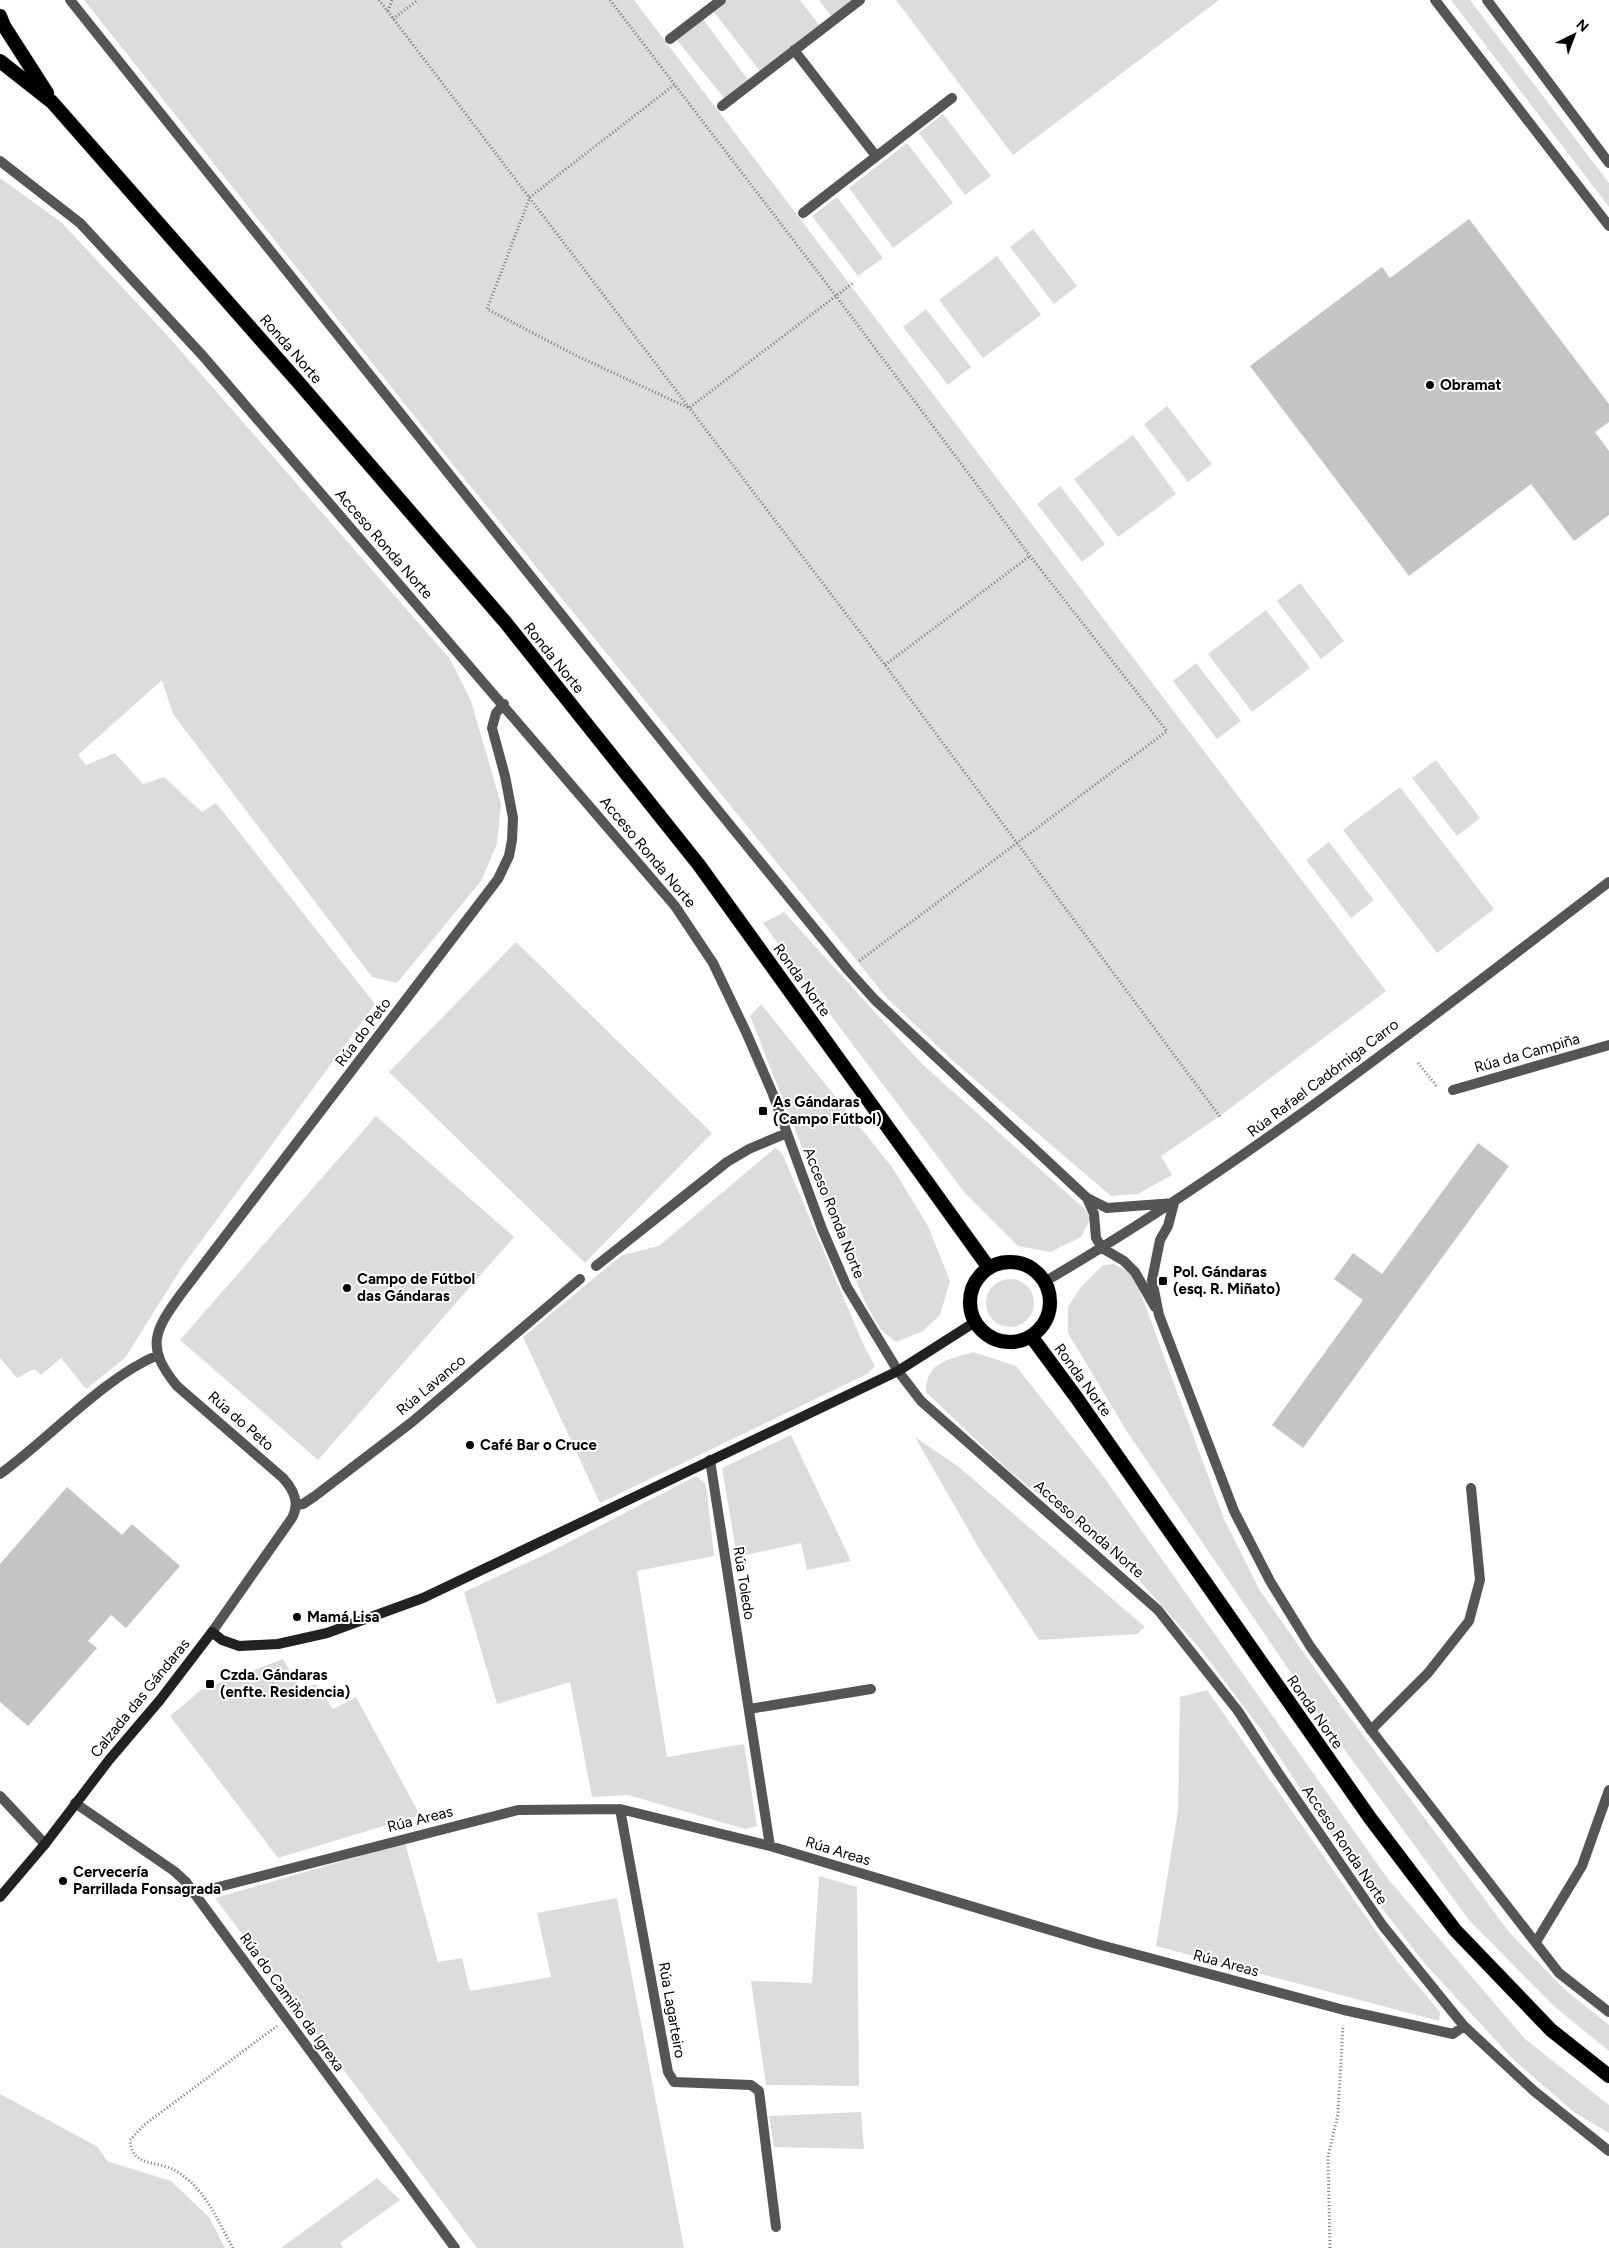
<svg xmlns="http://www.w3.org/2000/svg" width="1609" height="2248" viewBox="0 0 1609 2248" font-family="Figtree,sans-serif">
<style>
.green{fill:#dcdcdc}
.building{fill:#c4c4c4}
.lines{fill:none;stroke-linecap:round;stroke-linejoin:round}
.trunk-casing{stroke:#dbdbdb;stroke-width:15}
.path{stroke:#777;stroke-width:3;stroke-dasharray:1 2.5;stroke-linecap:butt}
.service{stroke:#555;stroke-width:10}
.minor{stroke:#555;stroke-width:10}
.secondary{stroke:#222;stroke-width:10}
.trunk{stroke:#000;stroke-width:14}
.poi-dot{fill:#000;stroke:#fff;stroke-width:2}
.labels{text-anchor:middle;dominant-baseline:central;stroke-width:4;stroke-linejoin:round;paint-order:stroke}
.street-label{font-size:15px;fill:#000;stroke:#fff}
.poi-label{font-size:15px;font-weight:bold;fill:#000;stroke:#fff;text-anchor:start}
</style>
<rect width="100%" height="100%" fill="#fff"/>
<path class="green" d="M84,0h550l752,991 -166,125 -59,40 11,19 -34,19 -27,2 -159,-136 -65,-62 -437,-537z
M728,0h72l20,26 -60,45 -47,-60z
M819,0h36l-23,17z
M896,0h323l-206,155z
M1451,0h19l139,183v24z
M703,19l45,61 -24,18 -48,-59z
M943,114l48,62 -26,19 -46,-62z
M907,143l46,60 -60,45 -44,-60z
M0,178l61,44 105,112 284,325 21,42 30,103 -4,40 -16,37 -84,102 -25,-6 -199,-263 -11,-34 -84,75 8,10 29,-12 28,31 21,-7 38,35 14,-9 159,201 -193,263 -57,91 -39,31 -25,-31 -20,17 -7,-6 -17,9 -17,-20z
M837,197l46,61 -25,18 -46,-60z
M1033,229l44,57 -23,18 -44,-57z
M997,256l44,59 -58,43 -44,-58z
M926,309l45,58 -23,18 -45,-58z
M1167,406l45,58 -24,18 -44,-58z
M1133,435l43,59 -58,43 -44,-58z
M1060,486l45,58 -23,18 -45,-58z
M1300,583l44,58 -23,18 -44,-58z
M1266,610l44,58 -58,44 -44,-58z
M1196,663l45,58 -24,18 -44,-58z
M1436,760l44,58 -23,18 -45,-58z
M1400,787l94,122 -57,44 -94,-123z
M1329,842l45,58 -23,18 -45,-58z
M784,912l138,152 164,146 4,9 -9,18 -31,15 -32,-6 -53,-53 -121,-160 -81,-110z
M516,942l196,191 -127,130 -196,-191z
M761,1004l131,163 36,59 22,55 -10,34 -17,16 -27,11 -14,-11 -14,-23 -26,-59 -92,-233z
M376,1116l138,121 -196,223 -138,-120z
M775,1148l7,5 82,193 11,20 -8,8 -267,129 -77,-166 99,-82 37,-9z
M1114,1264l13,7 8,7 89,241 35,70 78,111 172,232 54,56 46,37v26l-54,-44 -86,-87 -144,-197 -199,-293 -58,-97v-26l13,-20 22,-22z
M986 1303a24 24 0 1 1 48 0a24 24 0 1 1-48 0Z
M973,1352l43,14 87,110 285,403 137,160 84,66v28l-34,-20 -61,-53 -89,-96 -57,-74 -106,-159 -64,-85 -70,-78 -120,-98 -82,-78c0,-30 22,-32 47,-40z
M791,1435l60,126 -44,9 -6,-27 -64,14 -15,-89z
M915,1437l44,30 186,160 -8,7 -98,6 -59,-90z
M696,1476l9,7 2,9 7,64 -77,15 30,186 77,-13 13,82 -12,3 -117,-34 -36,2 -22,-115 -73,22 -33,-112 82,-38z
M283,1659l18,31 15,-6 17,25 23,-12 64,118 -142,43 -108,-142 31,-26z
M1207,1690l190,271 43,51 -1,9 -283,-75 22,-135 2,-114z
M405,1843l33,119 24,-4 8,33 81,-14 -14,-64 80,-15 67,350h-207l-262,-350z
M819,1876l38,11 2,199 -93,-1 -15,-104 61,2z
M0,2094l98,53 9,14 64,20 38,36 16,31h-225z
M861,2112l3,37 -90,-2 -5,-31z
M377,2178l23,22 -60,43 3,5h-62z"/>
<path class="building" d="M1469,219l140,185v18l-14,10 14,19v64l-35,26 -43,-57 -122,92 -159,-210 132,-99 8,11z
M1478,1143l31,23 -206,282 -31,-23 91,-125 -29,-21 19,-26 29,21z
M67,1487l55,48 10,-11 48,42 -54,62 -15,-13 -23,26 9,7 -69,78 -28,-24v-138z"/>
<g class="lines">
<defs>
<path id="trunk" d="M0,16l4,10 43,67
M0,61l52,41 247,281 207,240 193,242 290,403
M970 1302a40 40 0 1 1 80 0a40 40 0 1 1-80 0Z
M1031,1336l45,61 294,421 85,112 96,100 58,46"/>
</defs>
<use href="#trunk" class="trunk-casing"/>
<path class="path" d="M379,0l506,665 336,453
M610,0l226,296 194,260 137,175 -308,230
M388,11l4,-11
M393,19l25,-19
M674,85l-144,112 -43,112 88,46 114,53 164,-125
M885,665l145,-109
M1418,1063l18,22 3,1
M233,2248c-16,-28 -27,-59 -57,-77 -18,-11 -44,-3 -46,-31l14,-15 133,-99
M1330,2248l-2,-92 10,-42 5,-89"/>
<path class="service" d="M670,39l51,-39
M794,50l82,106
M722,106l138,-106
M803,213l149,-115
M1371,1730l57,-57 41,-52 11,-41 -9,-92"/>
<path class="minor" d="M70,0l630,788 148,182 27,30 212,198 20,10 67,-5
M1435,0l174,226
M1487,0l122,163
M0,161l80,62 123,133 472,550 38,57 33,69 26,60 50,137 25,58 51,84 23,30 237,209 80,101 39,60 106,155 59,73 22,27 70,65 75,60
M1453,1090l156,-45
M1087,1198l7,16 2,24 6,10 22,13 11,11 20,35
M1174,1203l-6,23 -8,14 -8,40 7,35 75,196 36,70 40,65 61,84 188,243 50,39
M596,1266l131,-104 22,-13 38,-16
M1044,1282c200,-116 381,-260 565,-400
M710,1460l60,386
M0,1474c50,-36 103,-96 158,-119
M297,1505l6,-1 12,-8 97,-74 168,-143
M212,1632l80,-114c8,-15 2,-28 -9,-40l-106,-92c-32,-39 -23,-55 4,-92l317,-415 11,-23 3,-16 1,-22 -8,-42 -13,-48 4,-15 8,-9
M749,1709l122,-20
M0,1796l45,48
M75,1803l99,68 12,11 269,366
M620,1809l48,263 6,10 77,3 8,6 17,136
M195,1893l323,-83 102,-1 150,37 327,98 247,66 109,24 11,-8
M1536,1942l46,-76 27,-76"/>
<path class="secondary" d="M0,1897l45,-53 64,-84 51,-60 52,-68 10,8 17,6 39,-2 49,-11 96,-35 475,-227 77,-49"/>
<use href="#trunk" class="trunk"/>
</g>
<g class="poi-dot">
<circle cx="1430" cy="385" r="5"/>
<rect x="758" y="1106" width="10" height="10" rx="2.5"/>
<rect x="1158" y="1276" width="10" height="10" rx="2.5"/>
<circle cx="347" cy="1288" r="5"/>
<circle cx="470" cy="1445" r="5"/>
<circle cx="297" cy="1617" r="5"/>
<rect x="205" y="1679" width="10" height="10" rx="2.5"/>
<circle cx="63" cy="1881" r="5"/>
</g>
<g class="labels">
<g class="street-label">
<text transform="translate(291 349) rotate(49)">Ronda Norte</text>
<text transform="translate(384 544) rotate(49)">Acceso Ronda Norte</text>
<text transform="translate(554 658) rotate(51)">Ronda Norte</text>
<text transform="translate(648 852) rotate(50)">Acceso Ronda Norte</text>
<text transform="translate(802 980) rotate(54)">Ronda Norte</text>
<text transform="translate(363 1032) rotate(-53)">Rúa do Peto</text>
<text transform="translate(1527 1053) rotate(-16)">Rúa da Campiña</text>
<text transform="translate(1323 1078) rotate(-37)">Rúa Rafael Cadórniga Carro</text>
<text transform="translate(834 1213) rotate(68)">Acceso Ronda Norte</text>
<text transform="translate(1083 1380) rotate(54)">Ronda Norte</text>
<text transform="translate(431 1385) rotate(-40)">Rúa Lavanco</text>
<text transform="translate(241 1421) rotate(41)">Rúa do Peto</text>
<text transform="translate(1089 1529) rotate(41)">Acceso Ronda Norte</text>
<text transform="translate(744 1583) rotate(81)">Rúa Toledo</text>
<text transform="translate(140 1698) rotate(-51)">Calzada das Gándaras</text>
<text transform="translate(1315 1712) rotate(55)">Ronda Norte</text>
<text transform="translate(420 1819) rotate(-14)">Rúa Areas</text>
<text transform="translate(1345 1845) rotate(56)">Acceso Ronda Norte</text>
<text transform="translate(838 1851) rotate(17)">Rúa Areas</text>
<text transform="translate(1226 1963) rotate(15)">Rúa Areas</text>
<text transform="translate(292 2002) rotate(54)">Rúa do Camiño da Igrexa</text>
<text transform="translate(672 2010) rotate(80)">Rúa Lagarteiro</text>
</g>
<g class="poi-label">
<text x="1440" y="385">Obramat</text>
<text x="773" y="1102">As Gándaras<tspan x="773" dy="17">(Campo Fútbol)</tspan></text>
<text x="1173" y="1272">Pol. Gándaras<tspan x="1173" dy="17">(esq. R. Miñato)</tspan></text>
<text x="357" y="1279">Campo de Fútbol<tspan x="357" dy="17">das Gándaras</tspan></text>
<text x="480" y="1445">Café Bar o Cruce</text>
<text x="307" y="1617">Mamá Lisa</text>
<text x="220" y="1675">Czda. Gándaras<tspan x="220" dy="17">(enfte. Residencia)</tspan></text>
<text x="73" y="1872">Cervecería<tspan x="73" dy="17">Parrillada Fonsagrada</tspan></text>
</g>
</g>
<g transform="translate(1574 35) rotate(42)" stroke="#ffffff" stroke-width="4" paint-order="stroke">
<path d="M0-4L9 19L0 12L-9 19Z" fill="#000000"/>
<text y="-8" font-size="14" font-weight="bold" text-anchor="middle" fill="#000000">N</text>
</g>
</svg>
